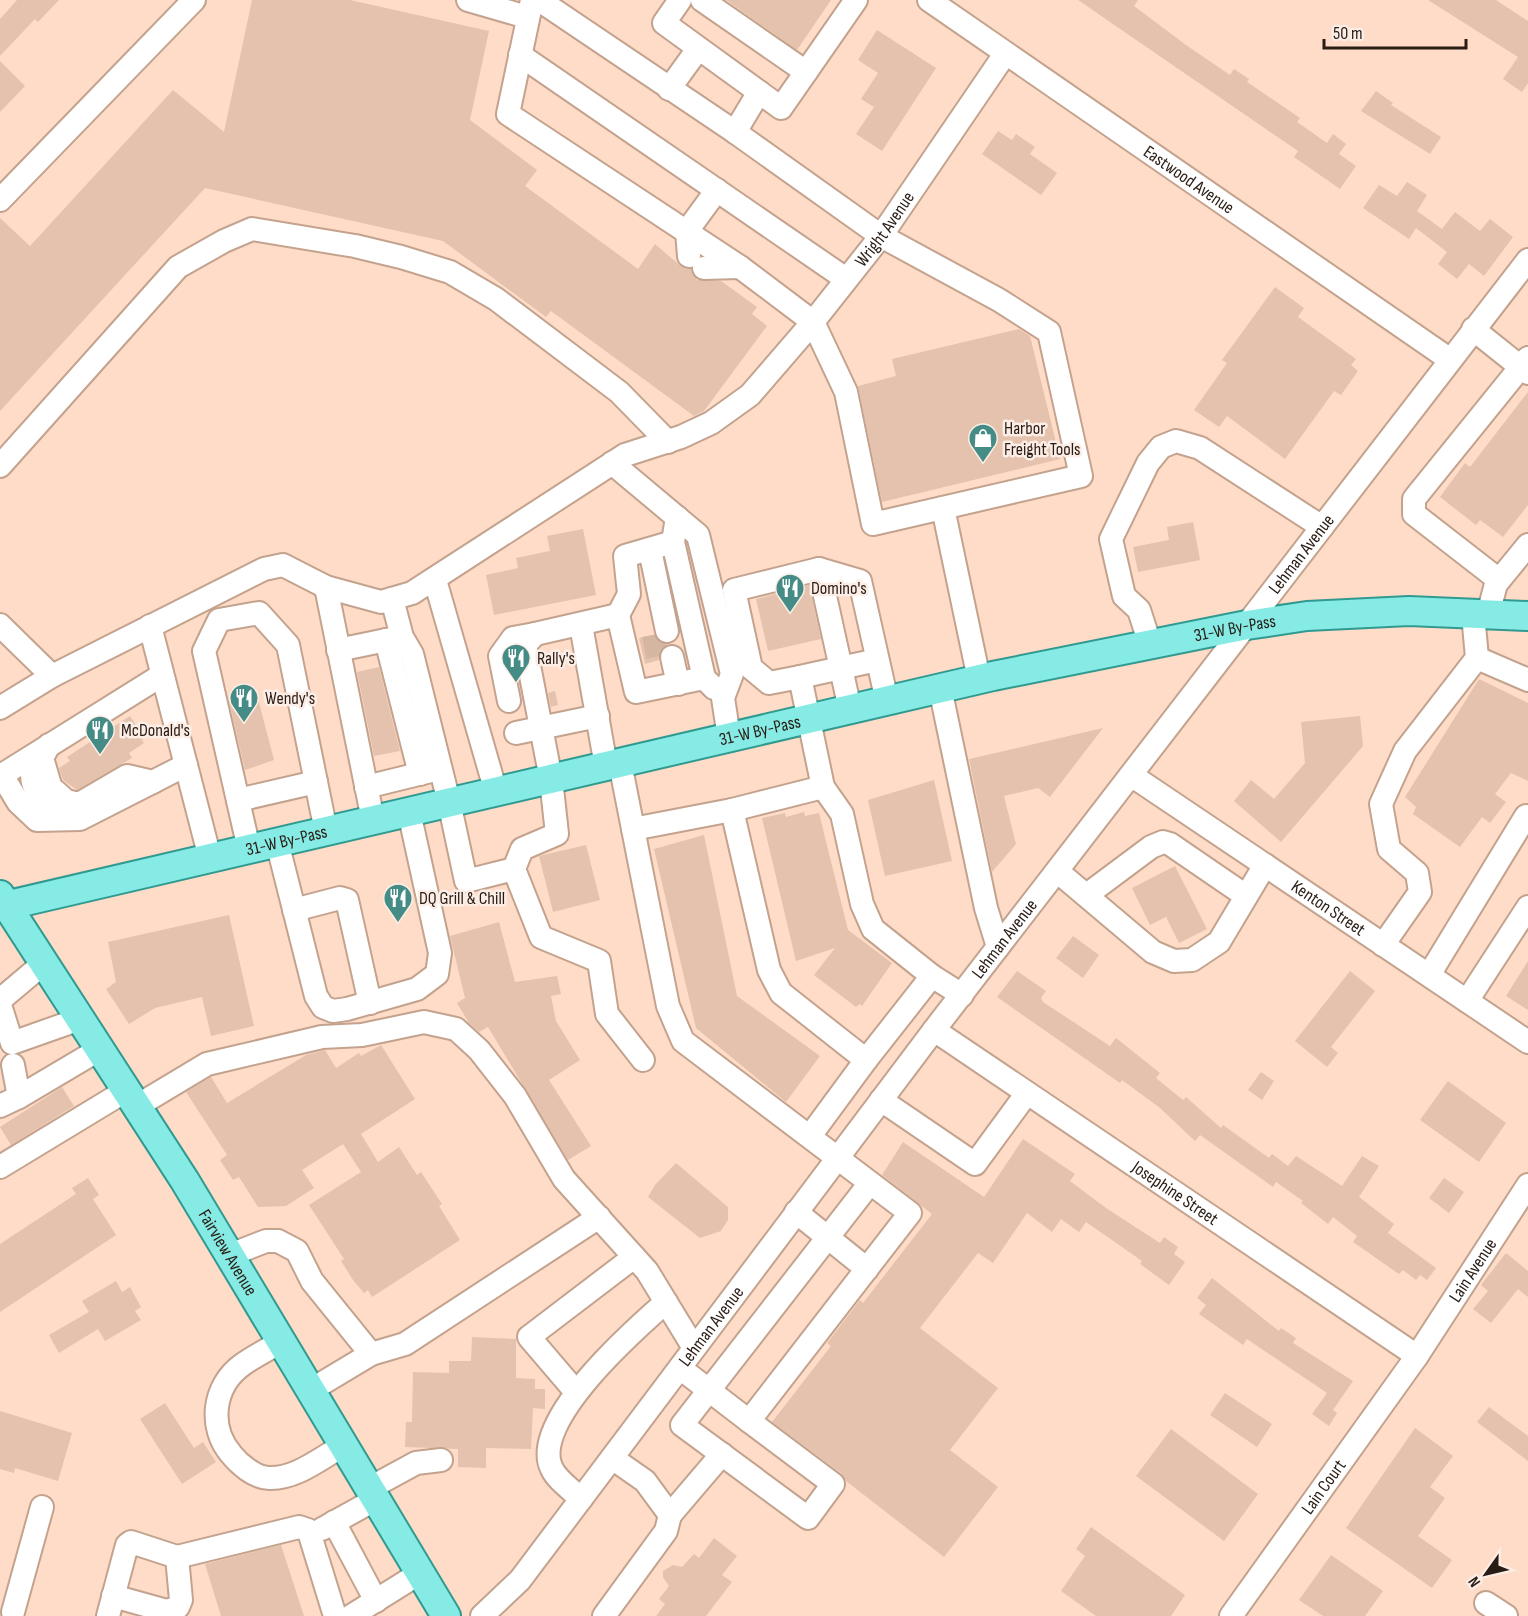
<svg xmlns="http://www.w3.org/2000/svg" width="1528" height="1616" font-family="'Sofia Sans Condensed',sans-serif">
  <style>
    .building { fill: #e4c2ad }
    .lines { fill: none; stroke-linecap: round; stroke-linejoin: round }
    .minor-tunnel { stroke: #d4b6a3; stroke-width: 22; stroke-dasharray: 22 11; stroke-linecap: butt }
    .minor-casing { stroke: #c3a28e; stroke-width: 26 }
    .major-casing { stroke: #319a90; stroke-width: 32 }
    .minor { stroke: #fff; stroke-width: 22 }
    .major { stroke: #86ebe4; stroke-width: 28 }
    .labels { text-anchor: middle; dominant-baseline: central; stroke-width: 5; stroke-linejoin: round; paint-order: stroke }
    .street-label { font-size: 18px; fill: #281c14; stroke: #fceee6 }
    .poi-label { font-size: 18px; fill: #281c14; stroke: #fceee6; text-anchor: start }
  </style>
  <rect width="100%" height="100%" fill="#ffdcc7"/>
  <path class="building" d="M17,0H59L38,22L35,19L0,56V19Z
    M252,0H350L489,31L470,120L537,170L525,186L638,269L655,244L683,268L691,269L697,280L721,281L757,307L752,314L767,326L704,411L694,416L551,311L546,317L443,241L205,188L0,411V218L30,246L173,90L224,132Z
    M726,0H831L797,50Z
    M1078,0H1138L1134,6L1186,45L1230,75L1234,69L1249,79L1247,82L1300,118L1297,122L1327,143L1333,134L1346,144L1339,154L1356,166L1340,189L1294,157L1298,151Z
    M1428,0H1496L1528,21V83L1522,92L1503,79L1518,57Z
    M877,30L936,68L882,151L856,134L874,107L861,99L878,73L858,60Z
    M0,61L25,86L0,112Z
    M1376,91L1393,103L1391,105L1441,137L1430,154L1361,111Z
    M998,131L1012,140L1016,134L1035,147L1030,154L1057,173L1041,195L982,154Z
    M1407,182L1427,195L1417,211L1442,229L1455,212L1480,231L1490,219L1513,237L1484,276L1469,264L1457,279L1438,264L1447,252L1416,228L1409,239L1363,208L1379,185L1397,196Z
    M1275,287L1304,308L1298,317L1356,359L1351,365L1358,371L1341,395L1334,391L1285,459L1227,416L1219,427L1194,410L1227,363L1222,360Z
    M1019,329L1030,336L1060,459L882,502L858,386L896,376L892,359Z
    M1528,392V505L1503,537L1480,520L1476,525L1440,497L1465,463L1470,467Z
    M1193,522L1200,560L1138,572L1133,547L1169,540L1167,527Z
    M583,529L596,595L494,615L486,575L518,568L516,558L550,551L547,536Z
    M809,585L821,639L768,651L756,599Z
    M653,635L662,644H668L659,652V660L645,664L639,638Z
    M379,667L400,751L374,756L357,672Z
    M1479,679L1528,703V781L1511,773L1495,794L1506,802L1490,823L1482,817L1460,847L1413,814L1416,807L1405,797Z
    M555,691L558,705L551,707L548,693Z
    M257,695L274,760L245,770L229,701Z
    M130,716L144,738L142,740L144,743L129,753L132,758L77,790L63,780L59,768L70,761L67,757Z
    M1360,716L1363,746L1281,842L1234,801L1251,780L1274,799L1305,763L1301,722Z
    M1103,728L1050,797L1038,788L1004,796L1016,844L992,872L969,759Z
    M934,780L952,861L885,876L868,800Z
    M804,812L805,816L819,813L848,930L892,963L862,1006L860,1004L856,1007L814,975L835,948L796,961L762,818L785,813L786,817Z
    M704,835L737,996L820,1056L786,1102L696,1028L654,849Z
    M586,845L600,900L553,912L539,856Z
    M1175,866L1207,929L1179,943L1166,917L1150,925L1132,888Z
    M229,915L254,1026L211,1036L202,997L155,1008L129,1024L106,989L116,982L108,942Z
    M499,922L515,982L557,976L561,994L551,996L556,1021L580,1060L549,1080L591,1146L568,1160L488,1027L479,1032L469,1023L457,1003L465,998L450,936Z
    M1073,936L1099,955L1083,978L1056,958Z
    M1528,961V1010L1506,996Z
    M1017,971L1046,991L1041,998L1043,1002L1110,1046L1116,1038L1160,1073L1156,1078L1183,1100L1186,1097L1221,1128L1223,1125L1269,1158L1272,1154L1288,1166L1296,1156L1342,1186L1362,1156L1379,1166L1359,1197L1394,1224L1388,1233L1436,1268L1427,1280L1420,1275L1416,1280L1403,1270L1399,1274L1353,1242L1357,1236L1333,1217L1328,1224L1301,1203L1303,1201L1276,1182L1273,1187L1200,1135L1195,1141L1160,1108L1122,1080L1120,1083L997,997Z
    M1350,971L1375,991L1331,1047L1338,1053L1327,1067L1295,1041Z
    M381,1045L415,1099L361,1134L378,1162L399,1147L417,1175L421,1172L442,1204L439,1206L460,1240L372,1297L368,1290L364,1293L353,1280L341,1261L344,1259L309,1205L361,1172L343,1144L302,1170L314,1188L286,1206L258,1207L239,1177L233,1180L220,1160L227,1155L186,1092L211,1077L227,1103L306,1055L325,1050L336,1068L359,1053L361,1056Z
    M1261,1072L1274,1081L1262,1100L1248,1090Z
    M1448,1081L1506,1123L1479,1162L1420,1120Z
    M62,1087L74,1106L11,1145L0,1127Z
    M1023,1139L1075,1174L1070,1181L1106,1208L1160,1243L1164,1237L1178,1247L1174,1254L1185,1262L1169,1285L1140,1264L1142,1261L1086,1222L1079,1232L1061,1219L1052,1232L1027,1213L993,1263L978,1253L920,1328L998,1388L950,1450L998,1487L944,1557L846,1481L841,1473L772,1422L831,1346L827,1343L860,1300L863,1303L932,1214L882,1175L903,1142L984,1197Z
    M676,1163L728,1207V1220L721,1231L700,1238L648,1197L655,1185Z
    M88,1178L99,1195L93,1199L116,1235L0,1312V1244L76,1194L72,1188Z
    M1444,1178L1464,1192L1449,1213L1429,1198Z
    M1506,1253L1528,1271V1297L1518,1289L1491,1323L1473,1309L1488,1291L1481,1285Z
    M1212,1278L1279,1331L1281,1328L1296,1338L1293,1343L1353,1381L1333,1410L1337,1413L1329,1426L1312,1414L1327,1393L1247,1339L1243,1345L1199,1314L1206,1305L1197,1298Z
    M116,1281L122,1292L130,1287L141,1307L135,1311L141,1320L105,1341L98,1329L59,1353L49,1335L89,1312L82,1301Z
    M472,1337L516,1339V1378L535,1379V1389H545V1409L533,1408L531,1449L486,1448V1468L458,1467V1449L405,1447L406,1422H412L413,1372L449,1373V1361H471Z
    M1225,1393L1272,1424L1257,1447L1210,1415Z
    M165,1403L194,1448L203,1442L216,1462L182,1484L140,1419Z
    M1489,1407L1528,1436V1461L1477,1422Z
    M0,1411L72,1433L58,1481L15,1468L14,1473L0,1469Z
    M1415,1428L1453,1456L1430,1487L1445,1498L1418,1536L1452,1560L1432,1588L1346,1528Z
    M1171,1429L1258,1494L1224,1541L1136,1476Z
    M1091,1527L1185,1595L1171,1616H1096L1061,1591L1085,1556L1076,1549Z
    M714,1538L737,1556L722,1575L732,1582L706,1616H656L665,1604L659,1599L669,1586L663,1577V1571L673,1565L682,1567L694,1554L699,1558Z
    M281,1545L304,1616H221L205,1564Z
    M1331,1555L1383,1591L1365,1616H1323L1299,1600Z"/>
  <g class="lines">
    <path class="minor-tunnel" d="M653,635L658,661"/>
    <g class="minor-casing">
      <g id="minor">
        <path d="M468,0L527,17"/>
        <path d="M532,0L508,114L740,267L813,322L846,392L873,524L1081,476L1049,332L999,300L881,236L735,132L539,0"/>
        <path d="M680,0L664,23L781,108L856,0"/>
        <path d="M702,0L806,72"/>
        <path id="s1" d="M929,0L1449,359"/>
        <path d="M520,55L846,279"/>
        <path d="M669,89L698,49"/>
        <path d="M735,132L759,92"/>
        <path d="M0,200L194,0"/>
        <path d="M689,256L687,231L717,190"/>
        <path d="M704,268L740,267"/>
        <path d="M1473,329L1528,373"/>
        <path d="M612,463L698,535L732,674L723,698L729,737"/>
        <path d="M0,466L178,267L224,241L252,229L355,246L401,257L450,272L496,299L619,392L668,442"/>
        <path d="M943,508L979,679"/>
        <path d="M677,517L673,542L704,678L714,688"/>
        <path d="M650,550L667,631"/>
        <path d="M819,569L850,709"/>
        <path d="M435,580L496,792"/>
        <path d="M1499,580L1414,514V499L1528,358"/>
        <path d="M326,587L373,820"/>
        <path d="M392,599L402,637L412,654L449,802L466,881L514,869L541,937L599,961L607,1014L643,1060"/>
        <path d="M1488,614L1496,584L1528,545"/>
        <path d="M618,615L629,594L625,556L673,542"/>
        <path d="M0,625L52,676L0,708"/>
        <path d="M581,625L606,766"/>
        <path d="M150,626L210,858"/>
        <path d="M386,640L420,774"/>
        <path d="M1150,644L1139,610L1124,596L1111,539L1148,463L1161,447L1176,441L1200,448L1322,527"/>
        <path d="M338,650L401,637"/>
        <path d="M672,657L678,684"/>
        <path d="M1477,658L1528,680"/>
        <path d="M162,675L2,775L18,802L37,820L80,819L186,765"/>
        <path id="s2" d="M52,676L264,569L283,565L326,587L381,602L412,593L625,455L681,437L711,423L750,395L813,322L881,236L1005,54"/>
        <path d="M800,677L877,660"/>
        <path d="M940,688L986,908L998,947"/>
        <path d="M509,701L500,656L513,638L535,634"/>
        <path d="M516,733L598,716"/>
        <path d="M49,745L42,758L50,785"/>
        <path d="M620,763L668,1006L683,1041L910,1213L749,1421L680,1368"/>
        <path id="s3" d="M1131,775L1528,1042"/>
        <path d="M366,787L435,770"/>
        <path d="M823,787L800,677L769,683L751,668L734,590L819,569L860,581L887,701"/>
        <path d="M55,791L66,801L79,804L127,776L153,782"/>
        <path d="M37,793C29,777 31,771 42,758"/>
        <path d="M41,800L50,809L74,805"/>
        <path d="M238,800L316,782"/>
        <path d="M732,810L823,787L842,814L862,904L873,929L932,976"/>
        <path d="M633,829L732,810L769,970L781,993L866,1060L810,1136"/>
        <path d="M277,842L316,996L323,1007L333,1011L347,1009L417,989L437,974L440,953L409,812"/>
        <path d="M249,849L204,651L219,620L259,613L288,645L326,831"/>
        <path d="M514,869L522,849L557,834L551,779L525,645L535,634L618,615L636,692L704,678"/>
        <path d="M1057,871L1153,952L1174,961L1192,960L1219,942L1265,865"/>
        <path d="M1088,894L1151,847L1163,842L1170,844L1246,896"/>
        <path d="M294,910L340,898L347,900L370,1003"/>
        <path d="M1383,945L1420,892L1417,873L1389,849L1381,804L1405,751L1477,658L1473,614"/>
        <path d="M1429,975L1526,816L1528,817"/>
        <path d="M0,1000L44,963"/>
        <path d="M1467,1001L1528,907"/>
        <path d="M0,1005L12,1043L80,1019"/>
        <path id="s4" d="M934,1030L1417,1356"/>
        <path d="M866,1060L932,976L962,995"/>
        <path d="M19,1097L100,1049"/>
        <path d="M881,1100L975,1164L1027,1093"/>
        <path d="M0,1106L19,1097L13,1065"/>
        <path d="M137,1106L207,1064L322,1037L362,1035L424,1022L456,1029L479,1050L515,1096L564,1179L647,1271L694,1348"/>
        <path d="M0,1167L127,1090"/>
        <path d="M796,1212L867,1269"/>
        <path d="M230,1255L266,1241H278L297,1251L312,1281L371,1354L311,1390"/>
        <path d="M282,1341C269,1349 254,1356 242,1365C213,1386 208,1427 231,1454C239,1464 255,1478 269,1478C296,1479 321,1458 344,1445"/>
        <path d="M371,1354L405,1344L599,1217"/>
        <path d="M576,1392L529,1337L634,1257"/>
        <path d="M749,1421L833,1484L808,1518L682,1425L870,1183"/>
        <path d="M370,1488L416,1463L441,1460"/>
        <path d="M581,1499C572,1490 557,1480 552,1469C528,1423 634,1330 666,1302"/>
        <path d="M670,1515L722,1454"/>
        <path d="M334,1522L376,1601"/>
        <path d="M322,1529L376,1499"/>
        <path d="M113,1596L167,1611L178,1607L181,1600L177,1557"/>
        <path d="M1486,1603L1506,1616"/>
        <path d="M13,1612L42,1507"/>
        <path d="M108,1616L127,1545L131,1542L177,1557L299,1527L308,1530L310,1535L335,1616"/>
        <path d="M351,1616L420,1573"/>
        <path id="s5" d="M482,1616L520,1580L934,1030L1528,260"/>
        <path d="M604,1616L666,1531L670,1515L645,1481L612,1458"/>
        <path id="s6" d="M1231,1616L1417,1356L1528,1185"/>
      </g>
    </g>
    <g class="major-casing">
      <g id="major">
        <path id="s7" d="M0,895L185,1181L446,1616"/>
        <path id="s8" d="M0,907L993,676L1247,625L1307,616L1409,611L1528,616"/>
      </g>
    </g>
    <use href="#minor" class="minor"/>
    <use href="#major" class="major"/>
  </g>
  <defs>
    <g id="shop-pin" transform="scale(1.5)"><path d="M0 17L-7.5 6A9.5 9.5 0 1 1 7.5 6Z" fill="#468c86" stroke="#fceee6"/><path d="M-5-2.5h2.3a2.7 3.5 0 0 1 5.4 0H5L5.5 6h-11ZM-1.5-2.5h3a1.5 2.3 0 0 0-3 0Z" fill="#fff"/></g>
    <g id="restaurant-pin" transform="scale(1.5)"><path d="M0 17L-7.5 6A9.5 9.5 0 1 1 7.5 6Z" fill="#468c86" stroke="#fceee6"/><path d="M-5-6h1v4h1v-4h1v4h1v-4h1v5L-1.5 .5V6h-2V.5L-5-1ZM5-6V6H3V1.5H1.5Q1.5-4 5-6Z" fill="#fff"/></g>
  </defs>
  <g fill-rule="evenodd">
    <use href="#shop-pin" x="983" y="438"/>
    <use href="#restaurant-pin" x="790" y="588"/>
    <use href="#restaurant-pin" x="516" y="658"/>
    <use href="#restaurant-pin" x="244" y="698"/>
    <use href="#restaurant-pin" x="100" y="730"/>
    <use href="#restaurant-pin" x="398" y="898"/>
  </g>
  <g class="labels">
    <g class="street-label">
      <text stroke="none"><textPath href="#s1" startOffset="316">Eastwood Avenue</textPath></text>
      <text stroke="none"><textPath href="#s2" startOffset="1002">Wright Avenue</textPath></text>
      <text stroke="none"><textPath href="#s5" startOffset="1342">Lehman Avenue</textPath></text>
      <text stroke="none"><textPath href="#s8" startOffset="1266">31-W By-Pass</textPath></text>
      <text stroke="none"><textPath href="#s8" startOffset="780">31-W By-Pass</textPath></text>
      <text stroke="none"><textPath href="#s8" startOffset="294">31-W By-Pass</textPath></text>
      <text stroke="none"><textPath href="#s3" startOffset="238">Kenton Street</textPath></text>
      <text stroke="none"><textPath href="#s5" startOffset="856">Lehman Avenue</textPath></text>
      <text stroke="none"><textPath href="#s4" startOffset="291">Josephine Street</textPath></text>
      <text stroke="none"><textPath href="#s7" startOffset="424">Fairview Avenue</textPath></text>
      <text stroke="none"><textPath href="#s6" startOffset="422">Lain Avenue</textPath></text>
      <text stroke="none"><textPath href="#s5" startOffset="370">Lehman Avenue</textPath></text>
      <text stroke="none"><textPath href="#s6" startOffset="159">Lain Court</textPath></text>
    </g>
    <g class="poi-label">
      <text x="1004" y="428">Harbor<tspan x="1004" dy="21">Freight Tools</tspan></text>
      <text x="811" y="588">Domino's</text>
      <text x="537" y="658">Rally's</text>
      <text x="265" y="698">Wendy's</text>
      <text x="121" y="730">McDonald's</text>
      <text x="419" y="898">DQ Grill &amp; Chill</text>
    </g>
  </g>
  <g transform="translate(1486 1574) rotate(236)" stroke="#fceee6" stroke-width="4.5" paint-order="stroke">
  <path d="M0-4.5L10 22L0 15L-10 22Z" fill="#281c14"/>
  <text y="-9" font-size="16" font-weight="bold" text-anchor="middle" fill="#281c14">N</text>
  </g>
  <path d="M1324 39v9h142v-9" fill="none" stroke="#281c14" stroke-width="3"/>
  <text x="1333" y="39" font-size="18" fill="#281c14" stroke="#fceee6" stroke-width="4.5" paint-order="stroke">50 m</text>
</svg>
